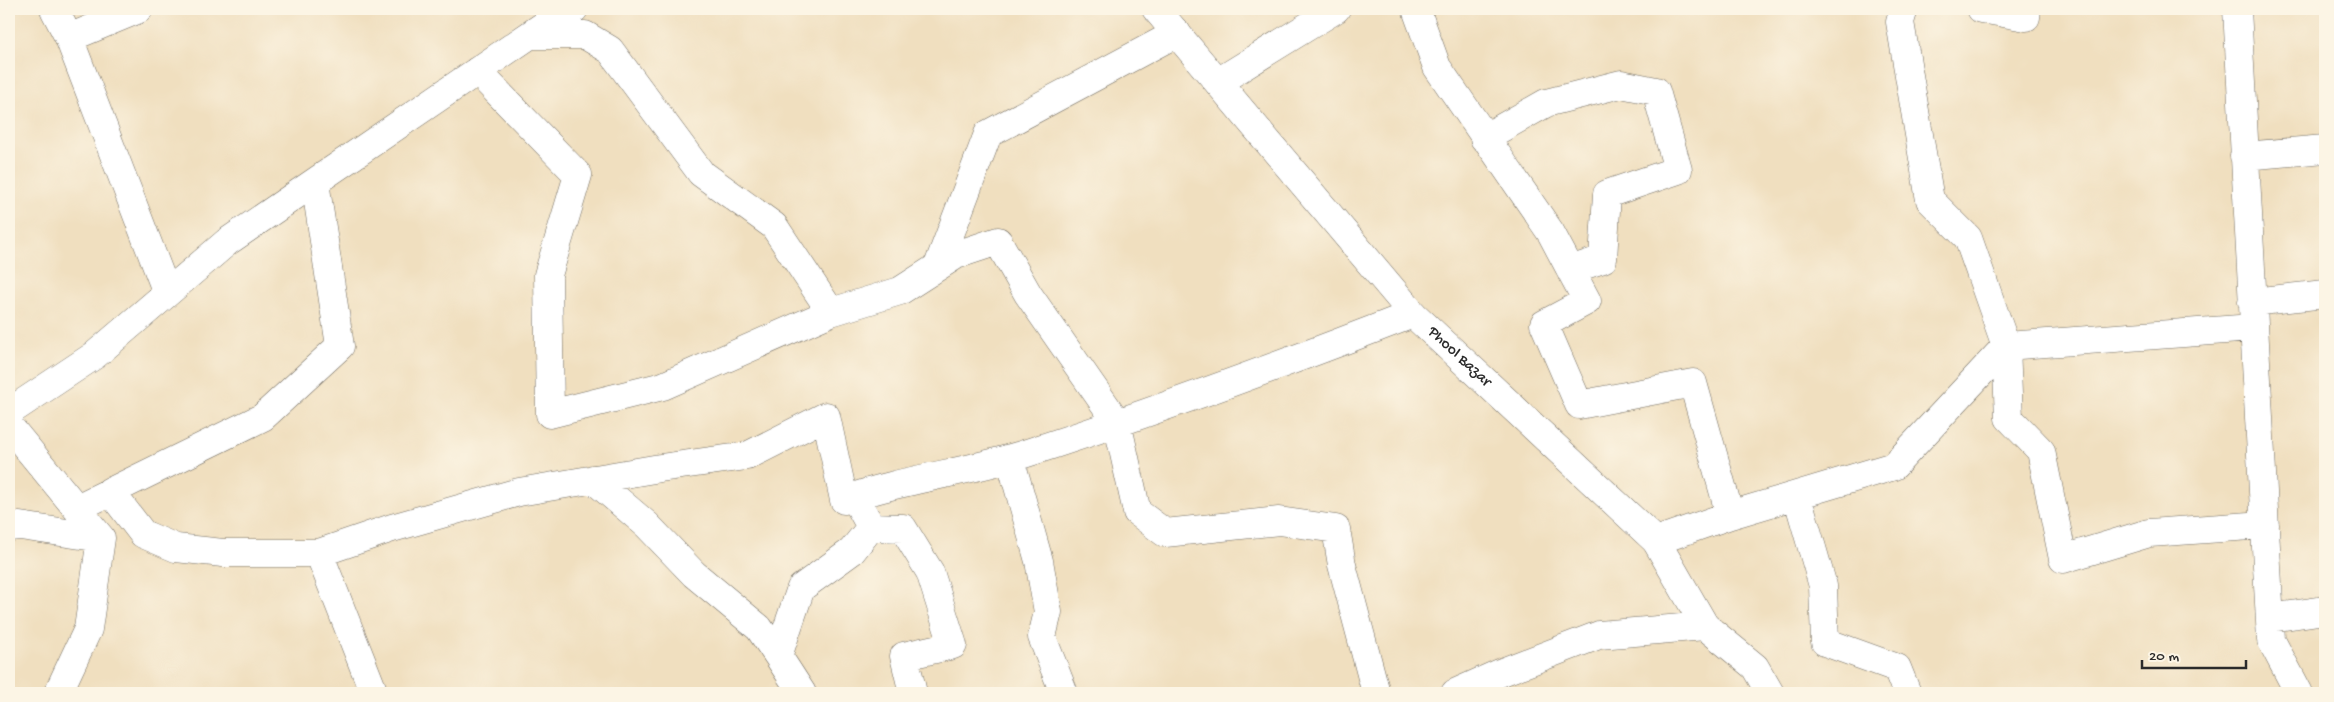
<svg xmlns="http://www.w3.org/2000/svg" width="2334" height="702" font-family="'Gochi Hand',sans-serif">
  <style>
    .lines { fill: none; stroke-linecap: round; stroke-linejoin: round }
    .minor-casing { stroke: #706a5f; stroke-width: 29 }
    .tertiary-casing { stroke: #706a5f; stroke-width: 29 }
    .minor { stroke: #fff; stroke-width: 28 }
    .tertiary { stroke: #fff; stroke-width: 28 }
    .labels { text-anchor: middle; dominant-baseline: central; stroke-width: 4.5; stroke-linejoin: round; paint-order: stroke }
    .street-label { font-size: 16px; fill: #2b2b2b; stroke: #fcf5e5 }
  </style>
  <rect width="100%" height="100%" fill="#fcf5e5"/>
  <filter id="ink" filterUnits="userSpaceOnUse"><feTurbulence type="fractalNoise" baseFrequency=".02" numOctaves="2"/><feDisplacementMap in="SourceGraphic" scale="10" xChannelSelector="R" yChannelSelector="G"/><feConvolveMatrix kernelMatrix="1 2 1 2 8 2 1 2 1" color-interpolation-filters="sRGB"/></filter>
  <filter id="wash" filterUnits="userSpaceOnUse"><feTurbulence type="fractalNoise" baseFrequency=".0096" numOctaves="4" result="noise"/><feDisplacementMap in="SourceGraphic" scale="20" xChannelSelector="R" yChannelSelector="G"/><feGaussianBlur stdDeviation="1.12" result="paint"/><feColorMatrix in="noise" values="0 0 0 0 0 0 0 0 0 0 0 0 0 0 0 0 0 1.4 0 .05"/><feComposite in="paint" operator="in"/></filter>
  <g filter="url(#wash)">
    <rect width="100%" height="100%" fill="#f0dfbf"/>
  </g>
  <g filter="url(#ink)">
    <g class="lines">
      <g class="minor-casing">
        <path id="minor" d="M54,9L69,38L167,293
          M1416,9L1437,67L1551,233L1587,301L1544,324L1579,405L1693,383L1730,515
          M1904,9L1900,22L1930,200L1968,238L2006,346L2009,418L2041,451L2063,559L2149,533L2265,525
          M1981,9L2026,17L2027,9
          M2237,9L2271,640L2299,693
          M530,35H585L610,50L701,173L774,226L831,312L900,291L956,255L998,241L1028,294L1117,422L1137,512L1165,533L1279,521L1336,529L1342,565L1376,693
          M69,38L139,9
          M477,71L578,175L548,275L550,414L663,386L831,312
          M1218,82L1336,9
          M1484,138L1546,103L1621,84L1656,91L1678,170L1607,194L1603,259L1570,270
          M2244,156L2325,149
          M938,266L988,134L1177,33
          M2252,302L2325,294
          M9,412L95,355L227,242L543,26L574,9
          M9,426L101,538L88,629L58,693
          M1010,458L1039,561L1048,612L1042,637L1064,693
          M593,479L647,525L694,574L759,628L778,656L801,588L852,551L871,527L854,496
          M110,491L143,534L176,548L223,553H319L392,528L519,492L660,468L747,456L826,416L844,500C902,479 965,473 1024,454C1155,412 1284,364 1413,314
          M1797,496L1823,586L1825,642L1897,668L1907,693
          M77,508L263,417L340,346L315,182
          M9,527L20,526L101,538
          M871,527L903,528L930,572L953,645L904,656L913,693
          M1656,541L1730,515L1894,466L2006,346L2253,328
          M319,553L374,693
          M2270,618L2325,610
          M778,656L802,693
          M1455,693L1502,672L1599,635L1705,626"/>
      </g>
      <g class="tertiary-casing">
        <g id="tertiary">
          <path id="s1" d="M1156,9L1413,314L1656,541L1705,626L1755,667L1770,693"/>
        </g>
      </g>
      <use href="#minor" class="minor"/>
      <use href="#tertiary" class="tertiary"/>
    </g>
  </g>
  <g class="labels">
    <g class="street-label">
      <text stroke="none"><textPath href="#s1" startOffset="462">Phool Bazar</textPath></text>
    </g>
  </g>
  <rect width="2334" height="702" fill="none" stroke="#fcf5e5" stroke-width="30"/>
  <path d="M2142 660v8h104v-8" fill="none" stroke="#2b2b2b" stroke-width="2.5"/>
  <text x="2149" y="660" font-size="15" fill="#2b2b2b" stroke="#fcf5e5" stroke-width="4" paint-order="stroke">20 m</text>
</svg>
